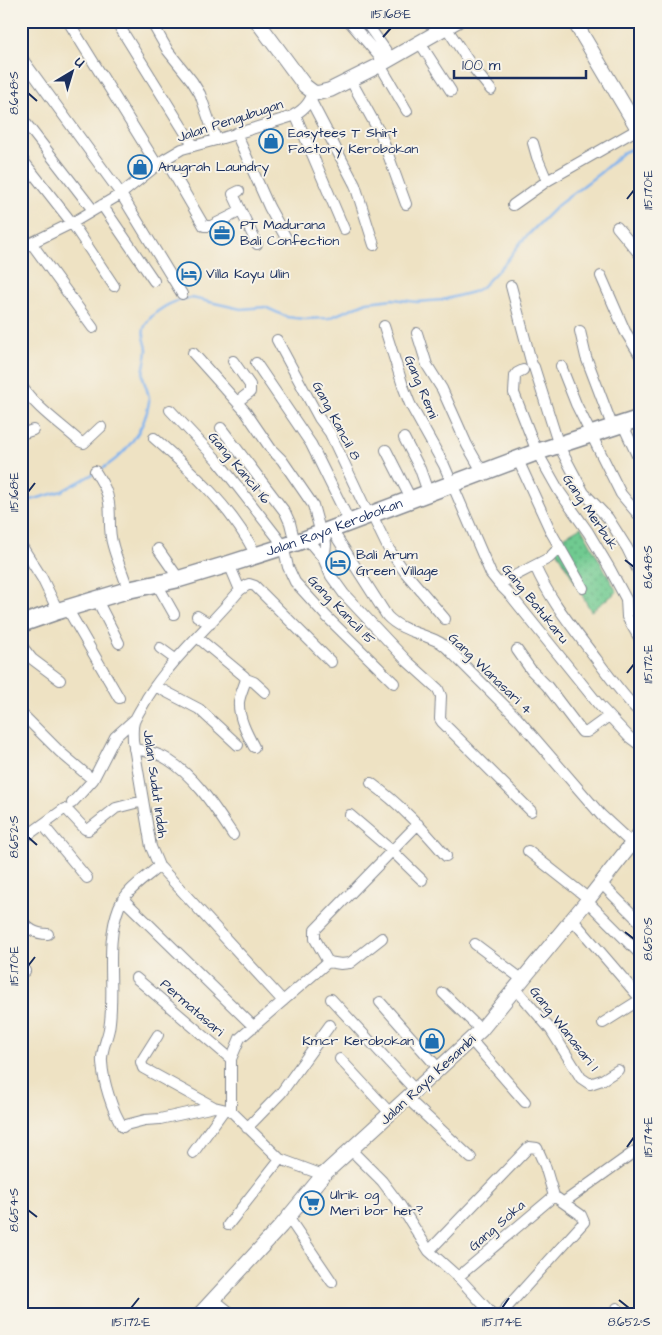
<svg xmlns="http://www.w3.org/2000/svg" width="662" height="1335" font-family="'Architects Daughter',sans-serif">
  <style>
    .green { fill: url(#green-dots); stroke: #467c77 }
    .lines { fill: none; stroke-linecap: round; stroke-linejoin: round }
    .stream { stroke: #81b4ee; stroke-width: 2.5 }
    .street-casing { stroke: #848890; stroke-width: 12 }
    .secondary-casing { stroke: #848890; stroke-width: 16 }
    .primary-casing { stroke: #848890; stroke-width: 19 }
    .street { stroke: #fff; stroke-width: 10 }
    .secondary { stroke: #fff; stroke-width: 14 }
    .primary { stroke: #fff; stroke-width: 16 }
    .ticks { fill: none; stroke: #1b2f5e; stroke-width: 2 }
    .labels { text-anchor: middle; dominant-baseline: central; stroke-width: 4; stroke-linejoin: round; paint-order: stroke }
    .street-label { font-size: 14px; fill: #1b2f5e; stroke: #f7f3e8 }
    .poi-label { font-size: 14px; fill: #1b2f5e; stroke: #f7f3e8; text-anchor: start }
    .neatline { fill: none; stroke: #1b2f5e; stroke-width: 2 }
    .ticks-label { font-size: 12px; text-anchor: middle; fill: #1b2f5e }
  </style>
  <defs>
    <pattern id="green-dots" width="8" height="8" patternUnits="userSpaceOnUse" patternTransform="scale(1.25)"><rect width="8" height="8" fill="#70ca90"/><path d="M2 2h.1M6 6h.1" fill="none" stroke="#5ba479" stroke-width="1.8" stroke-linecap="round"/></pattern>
  </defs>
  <rect width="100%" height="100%" fill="#f7f3e8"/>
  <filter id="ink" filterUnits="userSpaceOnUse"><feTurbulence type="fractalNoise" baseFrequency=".02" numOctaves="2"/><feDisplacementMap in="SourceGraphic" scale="10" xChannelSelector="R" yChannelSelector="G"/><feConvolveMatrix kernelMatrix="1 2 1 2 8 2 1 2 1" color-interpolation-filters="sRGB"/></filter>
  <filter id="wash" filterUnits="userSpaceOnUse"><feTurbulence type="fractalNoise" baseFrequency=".0096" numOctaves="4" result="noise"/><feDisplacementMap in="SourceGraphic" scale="20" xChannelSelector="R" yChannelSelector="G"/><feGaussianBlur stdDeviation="1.12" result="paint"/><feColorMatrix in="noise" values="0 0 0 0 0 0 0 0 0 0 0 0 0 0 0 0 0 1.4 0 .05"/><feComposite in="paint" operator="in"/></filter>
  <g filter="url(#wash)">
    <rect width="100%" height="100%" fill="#eee2c3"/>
    <path class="green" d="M581,527L617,592L591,611L553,543Z"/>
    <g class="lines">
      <path class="stream" d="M98,471C123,458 145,431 149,402C150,393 144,385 143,376C143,367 147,358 147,349C146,342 141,333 145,326C152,311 176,298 192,298L241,309L265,307L287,317L304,319L329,318L367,302L393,299L417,302L442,300L473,292L481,288L506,262L521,242L558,205L600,173L624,152L641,145
        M21,503L62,491L93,474"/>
    </g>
  </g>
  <g filter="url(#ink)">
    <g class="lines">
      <g class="street-casing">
        <path id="street" d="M68,21L157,165
          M116,21L193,145
          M151,21L168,51L192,81L200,94L216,140
          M349,21L384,62
          M365,21L391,58
          M446,27L471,65L491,90
          M420,43L451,91
          M21,57L121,194L182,294
          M380,65L407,111
          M350,79L381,135L406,204
          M311,101L355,185L374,245
          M295,114L344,229
          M21,117L93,210
          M236,133L269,207L286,238
          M533,143L537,157L547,181
          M21,158L72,223L114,286
          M165,159L204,226H211L241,211L233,194L239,191
          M102,205L154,281
          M513,205L547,181L638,129
          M241,211L257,244
          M617,227L641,256
          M32,244L93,328
          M21,248L72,223L121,194L165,159L182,149L216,140L290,117C301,112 310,104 313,92
          M601,276L625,331L641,357
          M511,286L532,365L534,367L559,446L577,480L584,493L608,518L627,548L641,577
          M384,326L403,386L410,404L444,465L491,574L499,584L512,597L599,705L629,737L641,746
          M580,331L586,357L613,428
          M417,333L427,365L442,389L467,445L483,473
          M277,340L319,418L330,433L369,516
          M193,353L245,411L271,449L282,460L313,505L321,534
          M233,361L250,385V392L237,402
          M256,363L311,444L350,523
          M561,366L576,404L621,494L641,518
          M523,370L517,373L515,376L514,393L537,452L559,491L588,532L610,569L626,599L627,617L641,641
          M21,385C36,408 59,423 79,441L84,443L101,427
          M170,410L217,460L277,537L283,546L288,567L295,582L327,617L394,683
          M623,425L641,464
          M221,428L285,512L290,523L295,543
          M21,434L33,430
          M154,438C194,473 232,508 256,555
          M404,438L420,469L428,492
          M386,450L411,499
          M518,460L551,532L583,588
          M95,471C101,481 108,491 109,503C111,517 108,531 113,546C117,561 124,575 128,590
          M372,515L388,548L405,572L445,619
          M332,530L387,616C400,630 420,633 437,641C444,644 448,649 453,654L518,719L601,815L641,852
          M310,538L312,545L323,558L331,576L344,594L407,661L438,689L441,696L440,719L442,722L531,811
          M21,545L42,578L58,611
          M158,549L179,579
          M323,558C327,549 327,542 324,533
          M229,564L240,590C209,627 173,657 147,698C143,706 137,714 134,722C132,728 133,735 133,741L151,847L159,866L283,1001
          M535,566C550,601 574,629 597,660C611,679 624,697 641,714
          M157,584L174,614
          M499,584L549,558L559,548
          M240,590L249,584L255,586L331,662
          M97,600L119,643
          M67,608L119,698
          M197,616L210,624
          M197,637L244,676L246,679C244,687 240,694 239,702C238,717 247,734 254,747
          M21,645L32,659L60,680
          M160,648L175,659
          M517,650L531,670L547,686L582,732H587L609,716
          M246,679L254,682L265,692
          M155,686L199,709L238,745
          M21,713L60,752L93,780
          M134,749C146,751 158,753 167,759C196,777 215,808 233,835
          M371,783C400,804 423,829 446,856
          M72,803L93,780L115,737L135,719
          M350,815L391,850L422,880
          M43,825L87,878
          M21,840L64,809L68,811L85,829L88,830L116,808L143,801
          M528,851L589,899
          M601,883L641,923
          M123,899L254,1027
          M587,901L641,955
          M21,919C28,929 35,934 48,934
          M572,919L639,997L638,1001L603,1023
          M475,944L523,980
          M328,962L315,939V930L418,824
          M328,962L341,964L350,963L382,938
          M21,965L25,971
          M136,978L231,1059
          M516,989L551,1030L581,1078L590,1084L602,1080L618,1070
          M443,993L481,1030
          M331,999L415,1090
          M380,1002L439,1069
          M158,1035L141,1062L143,1068L214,1107L231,1111
          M471,1040L525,1102
          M340,1059L391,1114
          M407,1098L471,1158
          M122,1126L145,1120L160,1119L214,1107
          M123,1127C112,1111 103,1081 102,1062C101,1050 107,1040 109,1029C116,989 104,945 119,907C126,890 146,878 159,866
          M247,1128L281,1093L330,1025
          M352,1151L382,1181L400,1205L429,1251L458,1277L492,1314
          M193,1153L224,1110
          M323,1175L280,1159L231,1111V1059L240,1038L328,962
          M564,1202L641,1147
          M288,1217L332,1282
          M228,1225L280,1159
          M429,1251L529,1147L537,1148L545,1166L554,1196L581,1215L584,1222L501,1314
          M458,1277L554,1196
          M213,1299L232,1314
          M617,1308L621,1314"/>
      </g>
      <g class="secondary-casing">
        <path id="secondary" d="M257,21L305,86L313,92L318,93L330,90L380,65L457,21
          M574,21L641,134
          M200,1314L281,1226L323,1175L481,1030L587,901L641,832"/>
      </g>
      <g class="primary-casing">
        <g id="primary">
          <path id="s1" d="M21,624L58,611L128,590L179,579L229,564L295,543L537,452L641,418"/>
        </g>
      </g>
      <use href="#street" class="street"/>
      <use href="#secondary" class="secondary"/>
      <use href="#primary" class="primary"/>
    </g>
  </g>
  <path class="ticks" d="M383,37L391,28M28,93L37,101M627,199L634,190M28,492L35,483M625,560L634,567M627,673L634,664M28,837L37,845M625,932L634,939M28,966L35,957M627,1147L634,1137M28,1210L37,1217M619,1300L629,1308M131,1308L139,1298M502,1308L509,1298"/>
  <defs>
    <g id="shop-ring" transform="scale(1.25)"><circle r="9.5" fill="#f7f3e8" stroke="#1f6fb2" stroke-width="1.5"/><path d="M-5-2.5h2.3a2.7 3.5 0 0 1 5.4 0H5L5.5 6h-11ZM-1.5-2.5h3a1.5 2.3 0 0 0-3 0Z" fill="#1f6fb2"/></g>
    <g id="office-ring" transform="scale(1.25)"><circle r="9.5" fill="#f7f3e8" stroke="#1f6fb2" stroke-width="1.5"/><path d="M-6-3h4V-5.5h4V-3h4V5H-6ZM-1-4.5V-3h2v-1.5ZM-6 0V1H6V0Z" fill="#1f6fb2"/></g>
    <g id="hotel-ring" transform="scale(1.25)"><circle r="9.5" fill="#f7f3e8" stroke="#1f6fb2" stroke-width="1.5"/><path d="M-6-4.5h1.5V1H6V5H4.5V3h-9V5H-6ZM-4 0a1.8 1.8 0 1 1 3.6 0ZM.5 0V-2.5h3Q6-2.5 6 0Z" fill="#1f6fb2"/></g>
    <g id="supermarket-ring" transform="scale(1.25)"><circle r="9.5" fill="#f7f3e8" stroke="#1f6fb2" stroke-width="1.5"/><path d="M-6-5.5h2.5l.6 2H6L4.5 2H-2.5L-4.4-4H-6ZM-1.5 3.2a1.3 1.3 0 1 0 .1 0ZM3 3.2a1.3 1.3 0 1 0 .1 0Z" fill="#1f6fb2"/></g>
  </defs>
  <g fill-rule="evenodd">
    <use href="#shop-ring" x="271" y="141"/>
    <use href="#shop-ring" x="140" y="167"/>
    <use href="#office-ring" x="222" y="233"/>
    <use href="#hotel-ring" x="189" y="274"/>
    <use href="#hotel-ring" x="338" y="563"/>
    <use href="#shop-ring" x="432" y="1041"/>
    <use href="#supermarket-ring" x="312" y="1203"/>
  </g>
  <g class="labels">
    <g class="street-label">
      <text transform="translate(230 121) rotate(-18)">Jalan Pengubugan</text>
      <text transform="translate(421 387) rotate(67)">Gang Remi</text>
      <text transform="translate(336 421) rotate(62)">Gang Kancil 8</text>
      <text transform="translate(239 468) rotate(50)">Gang Kancil 16</text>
      <text transform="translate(590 512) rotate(56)">Gang Merbuk</text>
      <text stroke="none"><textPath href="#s1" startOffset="328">Jalan Raya Kerobokan</textPath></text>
      <text transform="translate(535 604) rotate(51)">Gang Batukaru</text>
      <text transform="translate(341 610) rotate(46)">Gang Kancil 15</text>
      <text transform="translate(490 674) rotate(44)">Gang Wanasari 4</text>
      <text transform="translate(155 784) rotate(82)">Jalan Sudut Indah</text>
      <text transform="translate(192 1008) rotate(41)">Permatasari</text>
      <text transform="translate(564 1029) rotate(52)">Gang Wanasari 1</text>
      <text transform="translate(428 1080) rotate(-43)">Jalan Raya Kesambi</text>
      <text transform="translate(497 1226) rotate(-41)">Gang Soka</text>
    </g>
    <g class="poi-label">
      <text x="288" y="133">Easytees T Shirt<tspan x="288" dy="16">Factory Kerobokan</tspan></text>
      <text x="158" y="167">Anugrah Laundry</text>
      <text x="240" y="225">PT Madurana<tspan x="240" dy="16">Bali Confection</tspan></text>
      <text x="206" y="274">Villa Kayu Ulin</text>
      <text x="356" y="555">Bali Arum<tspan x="356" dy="16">Green Village</tspan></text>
      <text x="414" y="1041" text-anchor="end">Kmcr Kerobokan</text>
      <text x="330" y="1195">Ulrik og<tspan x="330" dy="16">Meri bor her?</tspan></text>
    </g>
  </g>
  <rect width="662" height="1335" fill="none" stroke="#f7f3e8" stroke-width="55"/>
  <g transform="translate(72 72) rotate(38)" stroke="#f7f3e8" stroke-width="4" paint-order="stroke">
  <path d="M0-4L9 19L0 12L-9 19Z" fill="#1b2f5e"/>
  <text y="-8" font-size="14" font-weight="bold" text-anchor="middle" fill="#1b2f5e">U</text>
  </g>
  <path d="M454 70v8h132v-8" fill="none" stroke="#1b2f5e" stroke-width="2.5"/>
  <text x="462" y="70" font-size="15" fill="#1b2f5e" stroke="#f7f3e8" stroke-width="4" paint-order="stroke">100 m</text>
  <rect x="28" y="28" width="606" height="1280" class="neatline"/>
  <g class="ticks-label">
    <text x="391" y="18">115.168°E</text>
    <text transform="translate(14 93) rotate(-90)" y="4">8.648°S</text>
    <text transform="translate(648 190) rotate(-90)" y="4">115.170°E</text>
    <text transform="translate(14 492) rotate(-90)" y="4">115.168°E</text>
    <text transform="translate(648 567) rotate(-90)" y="4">8.648°S</text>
    <text transform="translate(648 664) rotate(-90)" y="4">115.172°E</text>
    <text transform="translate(14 837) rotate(-90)" y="4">8.652°S</text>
    <text transform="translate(648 939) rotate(-90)" y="4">8.650°S</text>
    <text transform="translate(14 966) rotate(-90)" y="4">115.170°E</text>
    <text transform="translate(648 1137) rotate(-90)" y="4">115.174°E</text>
    <text transform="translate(14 1210) rotate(-90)" y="4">8.654°S</text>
    <text x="131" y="1326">115.172°E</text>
    <text x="502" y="1326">115.174°E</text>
    <text x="629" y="1326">8.652°S</text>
  </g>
</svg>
